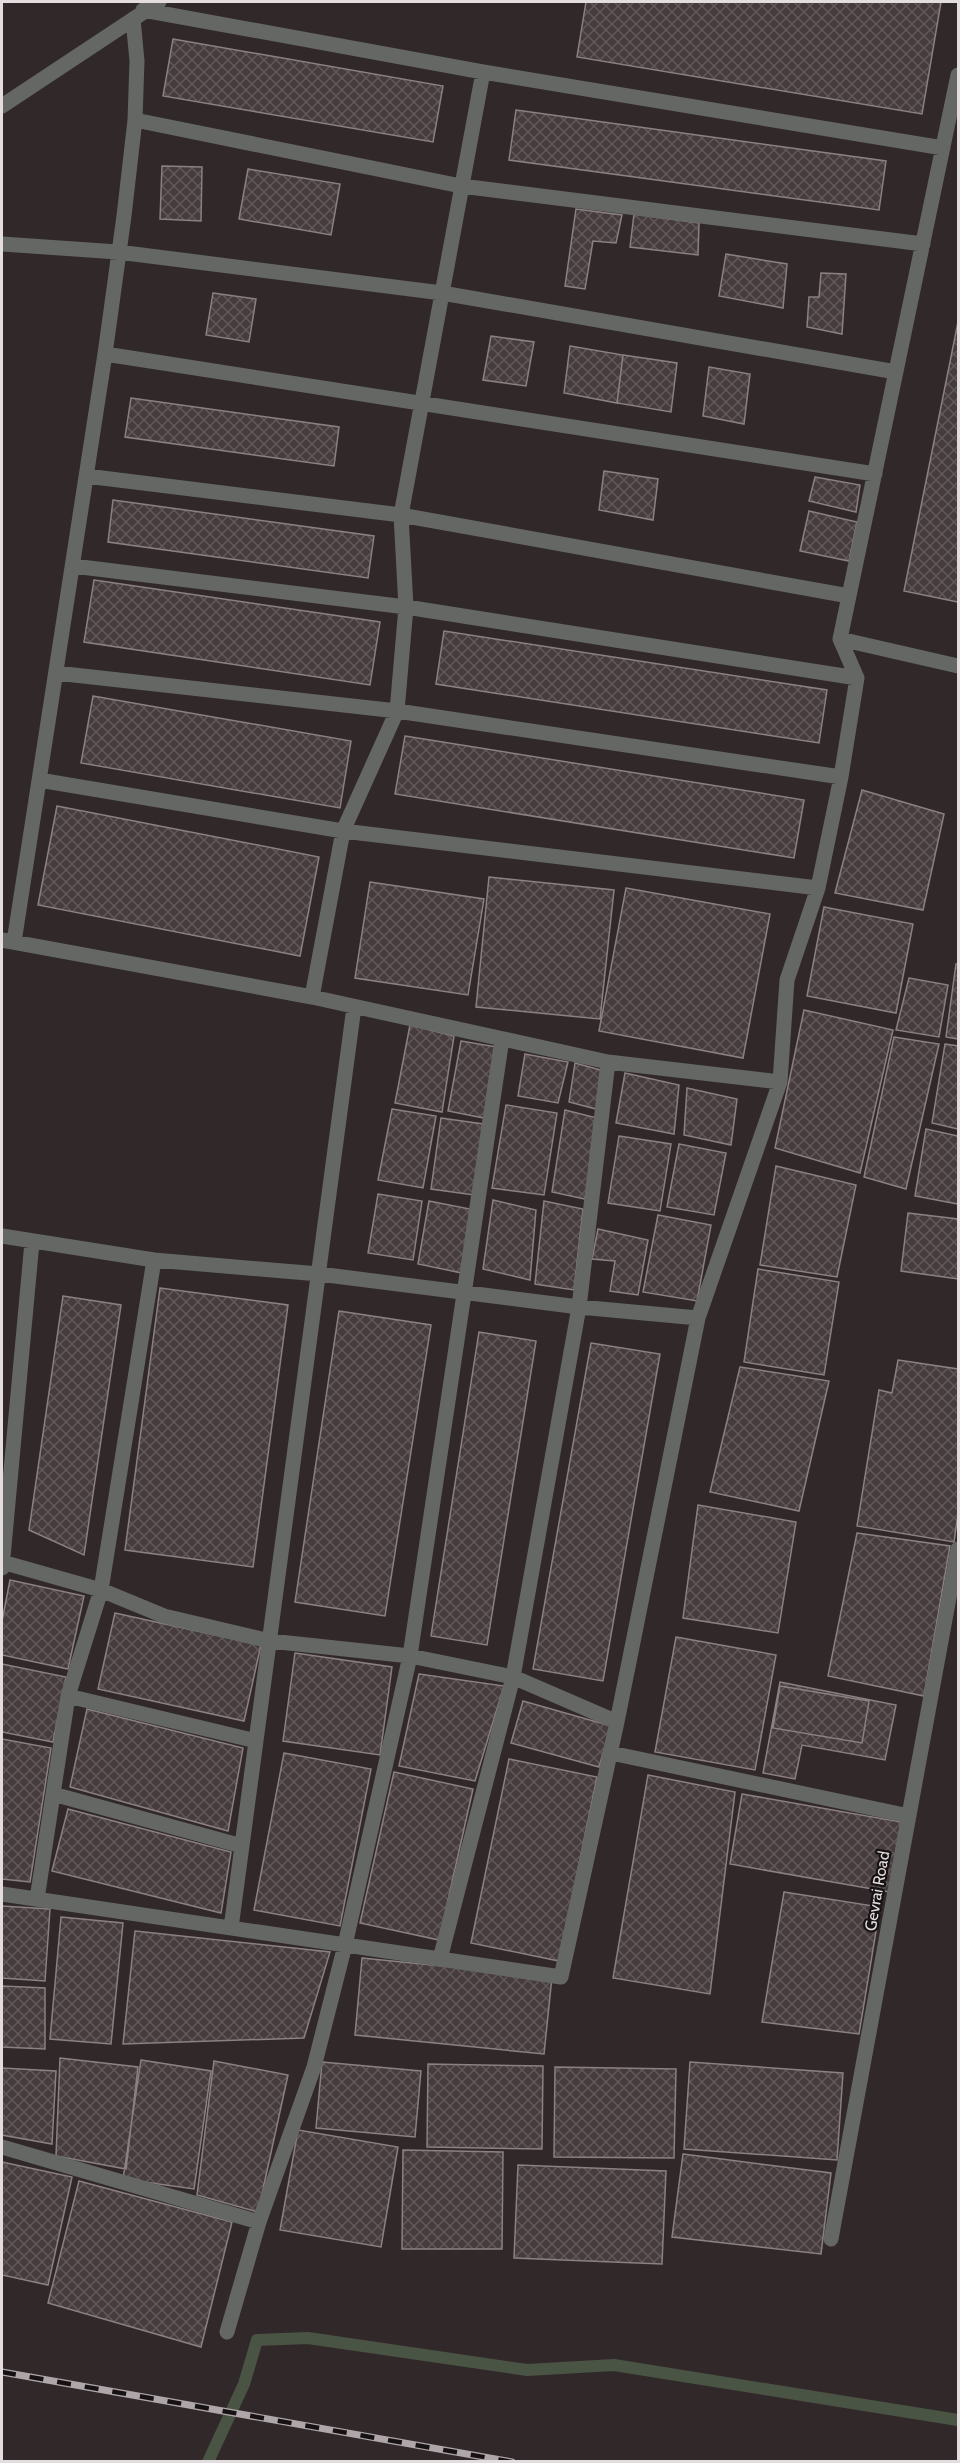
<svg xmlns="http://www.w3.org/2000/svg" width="960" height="2463" font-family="Cabin,sans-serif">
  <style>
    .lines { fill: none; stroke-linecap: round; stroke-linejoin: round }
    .stream { stroke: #4a5444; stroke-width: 12 }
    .building { fill: url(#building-cross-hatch); stroke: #8b8082; stroke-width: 1.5 }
    .street { stroke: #646763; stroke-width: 15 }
    .rail-casing { stroke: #aea6a8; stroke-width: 7 }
    .rail { stroke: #161213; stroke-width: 4.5; stroke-dasharray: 14; stroke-linecap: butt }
    .labels { text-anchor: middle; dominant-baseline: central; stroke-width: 4.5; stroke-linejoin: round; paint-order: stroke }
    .street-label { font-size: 16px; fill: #e4dddf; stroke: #161213 }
  </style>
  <defs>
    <pattern id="building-cross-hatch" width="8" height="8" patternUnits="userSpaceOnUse" patternTransform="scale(1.5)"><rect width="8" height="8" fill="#463c3e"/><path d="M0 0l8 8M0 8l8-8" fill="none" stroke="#615859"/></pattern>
  </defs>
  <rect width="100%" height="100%" fill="#31282a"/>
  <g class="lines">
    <path class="stream" d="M208,2462L244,2384L257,2340L308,2338L527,2370L614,2365L958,2420"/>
  </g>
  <path class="building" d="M586,2H941L922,114L577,57Z
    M173,39L443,86L433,142L163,96Z
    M516,110L886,161L879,210L509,160Z
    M162,166L202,167L201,221L160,219Z
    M248,169L340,184L331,235L239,219Z
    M576,209L622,215L616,243L593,241L585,289L565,286Z
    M634,214L699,223L698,255L630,247Z
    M726,254L787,264L783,308L719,296Z
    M821,273L846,274L842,334L807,327L809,297H819Z
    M213,293L256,299L249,342L206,335Z
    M958,322V602L904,591Z
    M491,336L534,342L526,386L483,380Z
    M570,346L623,355L617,403L564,393Z
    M623,355L677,363L671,412L617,403Z
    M709,367L750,374L744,424L703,416Z
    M131,398L339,427L334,466L125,437Z
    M604,471L658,479L653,520L599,510Z
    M815,477L860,485L856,512L809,501Z
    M113,500L374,536L368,578L108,542Z
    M809,511L857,522L849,561L800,551Z
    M94,580L380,622L370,685L84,642Z
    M444,631L827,690L819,743L436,684Z
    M93,696L351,741L340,808L81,763Z
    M405,736L804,800L794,858L395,794Z
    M862,790L944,814L923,910L835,893Z
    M57,806L319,857L300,956L38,905Z
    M489,877L614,890L600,1019L476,1007Z
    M370,882L484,899L468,995L355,978Z
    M626,888L770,914L743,1058L599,1031Z
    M824,907L913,924L896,1013L807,996Z
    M956,964H958V1039L946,1037Z
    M909,978L948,985L939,1037L896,1030Z
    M804,1010L893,1030L860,1173L775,1148Z
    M410,1025L454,1036L442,1112L395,1103Z
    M894,1037L939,1044L906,1189L864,1177Z
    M461,1041L497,1047L484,1118L448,1111Z
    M945,1044L958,1046V1129L932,1123Z
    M525,1054L568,1062L558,1103L518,1096Z
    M575,1063L604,1071L596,1109L569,1102Z
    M625,1073L679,1085L674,1134L616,1123Z
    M687,1088L737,1099L731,1145L684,1135Z
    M506,1105L557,1113L544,1195L492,1188Z
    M392,1109L436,1116L423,1188L378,1180Z
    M565,1110L597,1118L585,1199L552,1192Z
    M441,1118L483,1124L474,1195L431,1189Z
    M926,1129L958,1136V1204L915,1196Z
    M619,1136L671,1144L660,1211L608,1203Z
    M679,1144L726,1153L714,1215L667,1207Z
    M776,1166L856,1185L837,1277L760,1265Z
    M378,1194L422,1201L413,1260L368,1253Z
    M493,1200L536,1210L530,1280L483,1269Z
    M429,1201L470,1209L462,1273L418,1264Z
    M544,1201L583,1209L574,1290L535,1284Z
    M908,1213L958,1219V1279L901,1271Z
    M658,1215L711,1225L697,1301L643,1292Z
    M598,1229L648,1240L638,1295L610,1291L615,1261L592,1259Z
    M758,1269L839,1282L824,1375L744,1362Z
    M160,1288L288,1305L253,1567L125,1550Z
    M63,1296L121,1305L84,1555L29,1530Z
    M339,1311L431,1325L385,1616L295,1602Z
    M479,1332L536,1341L487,1645L431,1636Z
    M591,1343L660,1354L603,1681L533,1669Z
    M898,1360L958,1369V1514L954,1542L857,1526L879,1390L892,1393Z
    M740,1367L829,1381L799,1511L710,1492Z
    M698,1505L796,1522L778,1633L683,1618Z
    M857,1533L950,1546L924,1696L828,1676Z
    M10,1580L84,1596L68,1669L2,1655V1621Z
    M115,1613L261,1645L244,1721L98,1689Z
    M676,1637L776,1655L755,1770L655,1752Z
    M295,1653L392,1667L380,1755L283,1741Z
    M2,1664L66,1677L53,1742L2,1732Z
    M419,1674L504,1686L475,1781L399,1766Z
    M780,1682L896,1705L885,1760L802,1745L795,1779L763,1773Z
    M780,1686L869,1701L862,1743L773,1728Z
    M523,1701L611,1726L599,1767L511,1743Z
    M87,1709L243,1748L228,1831L70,1787Z
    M2,1739L51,1748L30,1882L2,1879Z
    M284,1753L371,1769L340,1926L254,1910Z
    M509,1759L597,1777L559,1961L471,1943Z
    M394,1772L473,1789L439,1940L360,1923Z
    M648,1775L735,1792L710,1994L613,1978Z
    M742,1794L901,1822L889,1892L730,1864Z
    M68,1809L231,1852L221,1913L52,1871Z
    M784,1892L880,1907L859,2034L762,2022Z
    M2,1906L50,1909L45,1981L2,1978Z
    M61,1917L123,1923L111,2044L50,2039Z
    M135,1931L330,1952L304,2038L123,2044Z
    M362,1958L552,1977L544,2054L355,2035Z
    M2,1986L45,1988V2049L2,2047Z
    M60,2058L138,2067L126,2169L56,2156Z
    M141,2060L211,2071L194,2189L123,2179Z
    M214,2061L288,2075L258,2212L197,2195Z
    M322,2062L421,2071L415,2137L316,2128Z
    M690,2062L843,2073L837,2160L684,2149Z
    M428,2064L543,2066L542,2149L427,2147Z
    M555,2067L676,2069L674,2158L554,2157Z
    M2,2068L56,2071L52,2144L2,2135Z
    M298,2130L398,2147L381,2247L280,2230Z
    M403,2150L503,2152L502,2249H402Z
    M683,2154L831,2173L821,2254L672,2237Z
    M2,2162L72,2177L48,2285L2,2275Z
    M518,2165L666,2171L662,2264L514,2258Z
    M79,2181L232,2222L201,2347L48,2303Z"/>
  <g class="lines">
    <path class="street" d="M143,10L483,72L943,148
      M2,106L159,2
      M135,120L461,186L923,244
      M2,244L118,252L442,293L896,372
      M105,354L875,474
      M86,476L401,515L849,596
      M73,566L406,607L857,678
      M840,639L958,666
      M56,673L397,711L841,777
      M39,780L343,831L818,888
      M2,940L312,997L608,1062L780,1082
      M14,942L105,354L124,216L135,120L137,61L133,19
      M312,997L343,831L397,711L406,607L401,515L483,72
      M2,1236L154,1260L319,1274L579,1307L698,1318
      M2,1562L101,1590L164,1616L270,1641L410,1656L513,1677L617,1722
      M2,1568L32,1242
      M68,1696L256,1741
      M611,1753L909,1816
      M53,1794L242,1846
      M2,1894L561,1977L617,1722L698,1318L780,1082L787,980L818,888L841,777L857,678L840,639L958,75
      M37,1899L68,1696L101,1590L154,1260
      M231,1928L354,1007
      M440,1959L513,1677L579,1307L608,1062
      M2,2147L259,2222L314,2067L345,1945L410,1656L502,1039
      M831,2239L958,1549
      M227,2332L259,2222"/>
    <g class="rail-casing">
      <path id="rail" d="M2,2372L512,2462"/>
    </g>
    <use href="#rail" class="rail"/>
  </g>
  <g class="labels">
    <g class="street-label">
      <text transform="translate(877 1891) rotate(-80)">Gevrai Road</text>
    </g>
  </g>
  <rect width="960" height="2463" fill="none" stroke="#e4dddf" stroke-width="6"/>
</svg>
